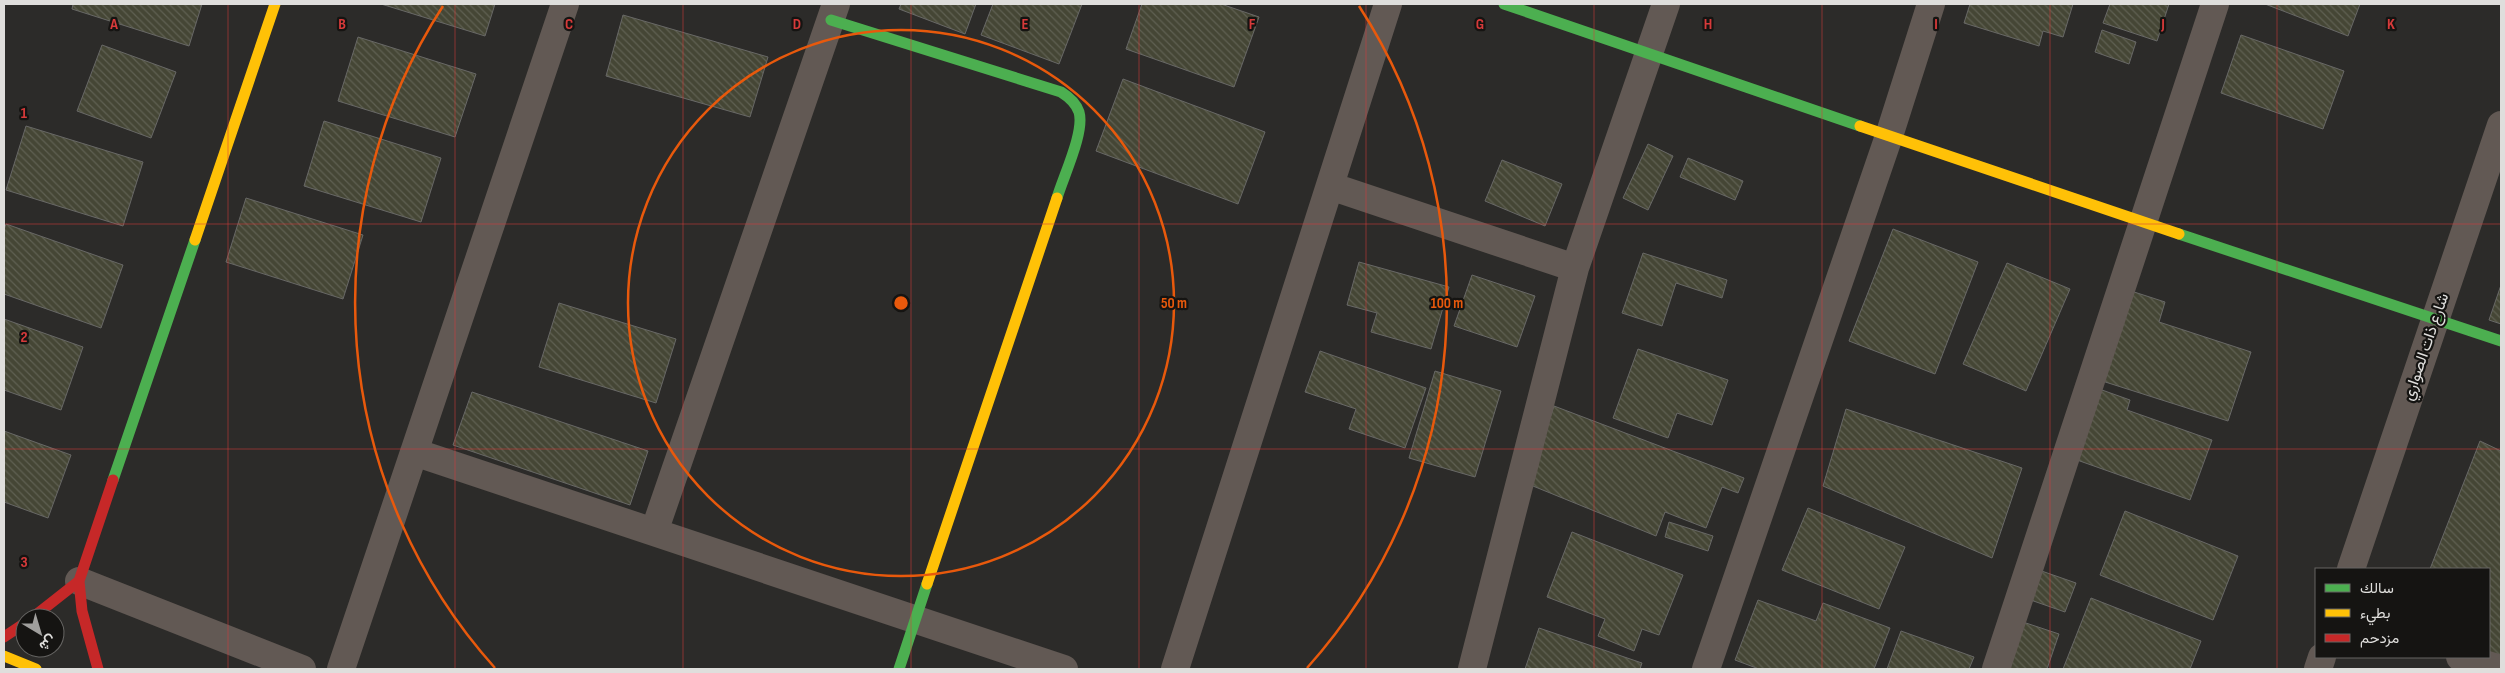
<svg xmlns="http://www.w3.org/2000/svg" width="2505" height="673" font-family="'Sofia Sans Condensed',Vazirmatn,sans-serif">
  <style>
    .building { fill: url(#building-back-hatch); stroke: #686866 }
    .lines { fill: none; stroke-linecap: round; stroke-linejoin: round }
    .street { stroke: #625954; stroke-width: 28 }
    .fast { stroke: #4caf50; stroke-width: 11 }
    .slow { stroke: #ffc107; stroke-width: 11 }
    .jam { stroke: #c62828; stroke-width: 11 }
    .grid { fill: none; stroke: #d73a3a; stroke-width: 1; stroke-opacity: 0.55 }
    .ring { fill: none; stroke: #e8590c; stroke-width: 2.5 }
    .labels { text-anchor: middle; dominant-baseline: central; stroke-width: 4.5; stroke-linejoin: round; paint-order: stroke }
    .street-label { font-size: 16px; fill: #dfdedc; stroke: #151412 }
    .grid-label { font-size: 16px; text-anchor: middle; font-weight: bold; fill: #d73a3a; stroke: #151412; stroke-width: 4.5; stroke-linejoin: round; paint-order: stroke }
    .centre { fill: #e8590c; stroke: #151412; stroke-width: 2.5 }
    .ring-label { font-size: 15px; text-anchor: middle; font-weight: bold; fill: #e8590c; stroke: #151412; stroke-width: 4.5; stroke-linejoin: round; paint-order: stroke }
  </style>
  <defs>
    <pattern id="building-back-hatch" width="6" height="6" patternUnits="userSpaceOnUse" patternTransform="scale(1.25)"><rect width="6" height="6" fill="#454635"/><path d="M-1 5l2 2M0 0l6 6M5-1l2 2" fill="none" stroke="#5f6052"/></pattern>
  </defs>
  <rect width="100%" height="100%" fill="#2c2b29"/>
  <path class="building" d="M73,4H202L189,46L72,9Z
    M381,4H495L485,36Z
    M901,4H976L965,34L899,9Z
    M993,4H1082L1059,64L981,35Z
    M1142,4H1221L1259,17L1234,87L1126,49Z
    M1970,4H2073L2063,37L2043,31L2039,46L1964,23Z
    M2110,4H2169L2157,41L2103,23Z
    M2265,4H2360L2348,36Z
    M623,15L768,57L750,117L606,76Z
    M2102,30L2136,42L2129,64L2095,52Z
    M2241,35L2344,71L2323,129L2221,93Z
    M358,37L476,74L455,137L338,101Z
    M102,45L176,72L151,138L77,111Z
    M1123,79L1265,132L1238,204L1096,151Z
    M324,121L441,158L421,222L304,186Z
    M26,126L143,162L123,226L6,190Z
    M1648,144L1673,156L1648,210L1623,198Z
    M1688,158L1743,181L1735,200L1680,177Z
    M1502,160L1562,184L1545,226L1485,201Z
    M246,198L363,235L343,299L226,262Z
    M6,224L123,265L101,328L4,294V230Z
    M1893,229L1978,262L1935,374L1849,341Z
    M1643,253L1727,280L1722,298L1676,283L1662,326L1622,313Z
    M1359,262L1449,287L1431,349L1371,332L1377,313L1347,305Z
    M2007,263L2070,289L2026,391L1963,364Z
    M1472,275L1535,296L1517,347L1454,326Z
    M2501,285V324L2489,320Z
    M2128,290L2165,302L2159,322L2251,352L2228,421L2099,380Z
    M559,303L676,339L656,403L539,367Z
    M4,319L83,347L61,410L4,390Z
    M1638,349L1728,380L1712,425L1677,413L1668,438L1613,418Z
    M1320,351L1426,388L1405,448L1349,429L1356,409L1305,392Z
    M1435,371L1501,391L1475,477L1409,458Z
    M2102,390L2130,400L2127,410L2212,440L2190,500L2077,460Z
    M472,392L648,451L630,505L453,445Z
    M1554,406L1744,478L1738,493L1722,487L1706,528L1665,512L1656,536L1528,484Z
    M1846,409L2022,468L1992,558L1823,486Z
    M4,431L71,455L48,518L4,502Z
    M2480,441L2501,451V656L2489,652V569H2430Z
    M1808,508L1905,547L1879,609L1782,570Z
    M2125,511L2238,556L2213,620L2100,575Z
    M1669,522L1713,536L1708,551L1665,537Z
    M1572,532L1683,575L1659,635L1642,629L1634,651L1598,636L1605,619L1547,597Z
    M2033,568L2076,583L2065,612L2022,597Z
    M2091,598L2201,641L2190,669H2063Z
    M1758,600L1816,621L1823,603L1890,628L1874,669H1759L1735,660Z
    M2017,620L2059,634L2047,669H2000Z
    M1539,628L1642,663L1640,669H1525Z
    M1901,631L1974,657L1969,669H1887Z"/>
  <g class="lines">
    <path class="street" d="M1330,186L1575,268
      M414,452L1064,669
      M654,532L836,4
      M2351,569L2501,125
      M79,581L302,669
      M2460,657L2501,669
      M341,669L565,4
      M1175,669L1388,4
      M1472,669L1575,268L1666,4
      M1706,669L1889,136L1931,4
      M1996,669L2215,4
      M2318,669L2322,657"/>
    <path class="fast" d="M1504,4L1860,126
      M831,20L1061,92C1069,97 1076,103 1079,112C1085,132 1063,177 1057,198
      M2179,234L2501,341
      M113,480L195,240
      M899,669L927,584"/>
    <path class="slow" d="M1860,126L2179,234
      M195,240L275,4
      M927,584L1057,198
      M4,656L36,669"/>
    <path class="jam" d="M32,618L79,581
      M4,637L25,623
      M98,669L82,611L79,581L113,480"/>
  </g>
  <path class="grid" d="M228,4V669M455,4V669M683,4V669M911,4V669M1139,4V669M1366,4V669M1594,4V669M1822,4V669M2050,4V669M2277,4V669M4,224H2501M4,449H2501"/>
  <g class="ring">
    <circle cx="901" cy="303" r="273"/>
    <path d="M495 668A546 546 0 0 1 443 6M1359 6A546 546 0 0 1 1307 668"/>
  </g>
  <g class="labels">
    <g class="street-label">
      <text transform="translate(2426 347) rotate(-71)">شارع ذات الصواري</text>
    </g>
  </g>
  <g class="grid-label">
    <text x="114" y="29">A</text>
    <text x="342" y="29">B</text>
    <text x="569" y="29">C</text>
    <text x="797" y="29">D</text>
    <text x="1025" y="29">E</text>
    <text x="1252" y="29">F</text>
    <text x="1480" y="29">G</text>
    <text x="1708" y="29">H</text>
    <text x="1936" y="29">I</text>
    <text x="2163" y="29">J</text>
    <text x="2391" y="29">K</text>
    <text x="24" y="118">1</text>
    <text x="24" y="342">2</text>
    <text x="24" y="567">3</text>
  </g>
  <circle cx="901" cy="303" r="8" class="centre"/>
  <g class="ring-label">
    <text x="1174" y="308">50 m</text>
    <text x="1447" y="308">100 m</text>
  </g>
  <rect width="2505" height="673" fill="none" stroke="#dfdedc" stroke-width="10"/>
  <rect x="2315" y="568" width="175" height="90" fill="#151412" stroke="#666563"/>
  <rect x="2325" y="584" width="25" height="8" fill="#4caf50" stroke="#666563"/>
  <text x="2360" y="593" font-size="15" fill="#dfdedc">سالك</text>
  <rect x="2325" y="609" width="25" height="8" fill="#ffc107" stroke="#666563"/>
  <text x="2360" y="618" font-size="15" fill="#dfdedc">بطيء</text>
  <rect x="2325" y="634" width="25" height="8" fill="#c62828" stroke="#666563"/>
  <text x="2360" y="643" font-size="15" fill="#dfdedc">مزدحم</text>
  <g transform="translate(40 633) rotate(142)"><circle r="24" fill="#151412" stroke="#666563"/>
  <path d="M0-4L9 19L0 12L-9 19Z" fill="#a09f9d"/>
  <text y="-8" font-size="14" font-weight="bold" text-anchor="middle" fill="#dfdedc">ش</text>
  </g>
</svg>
